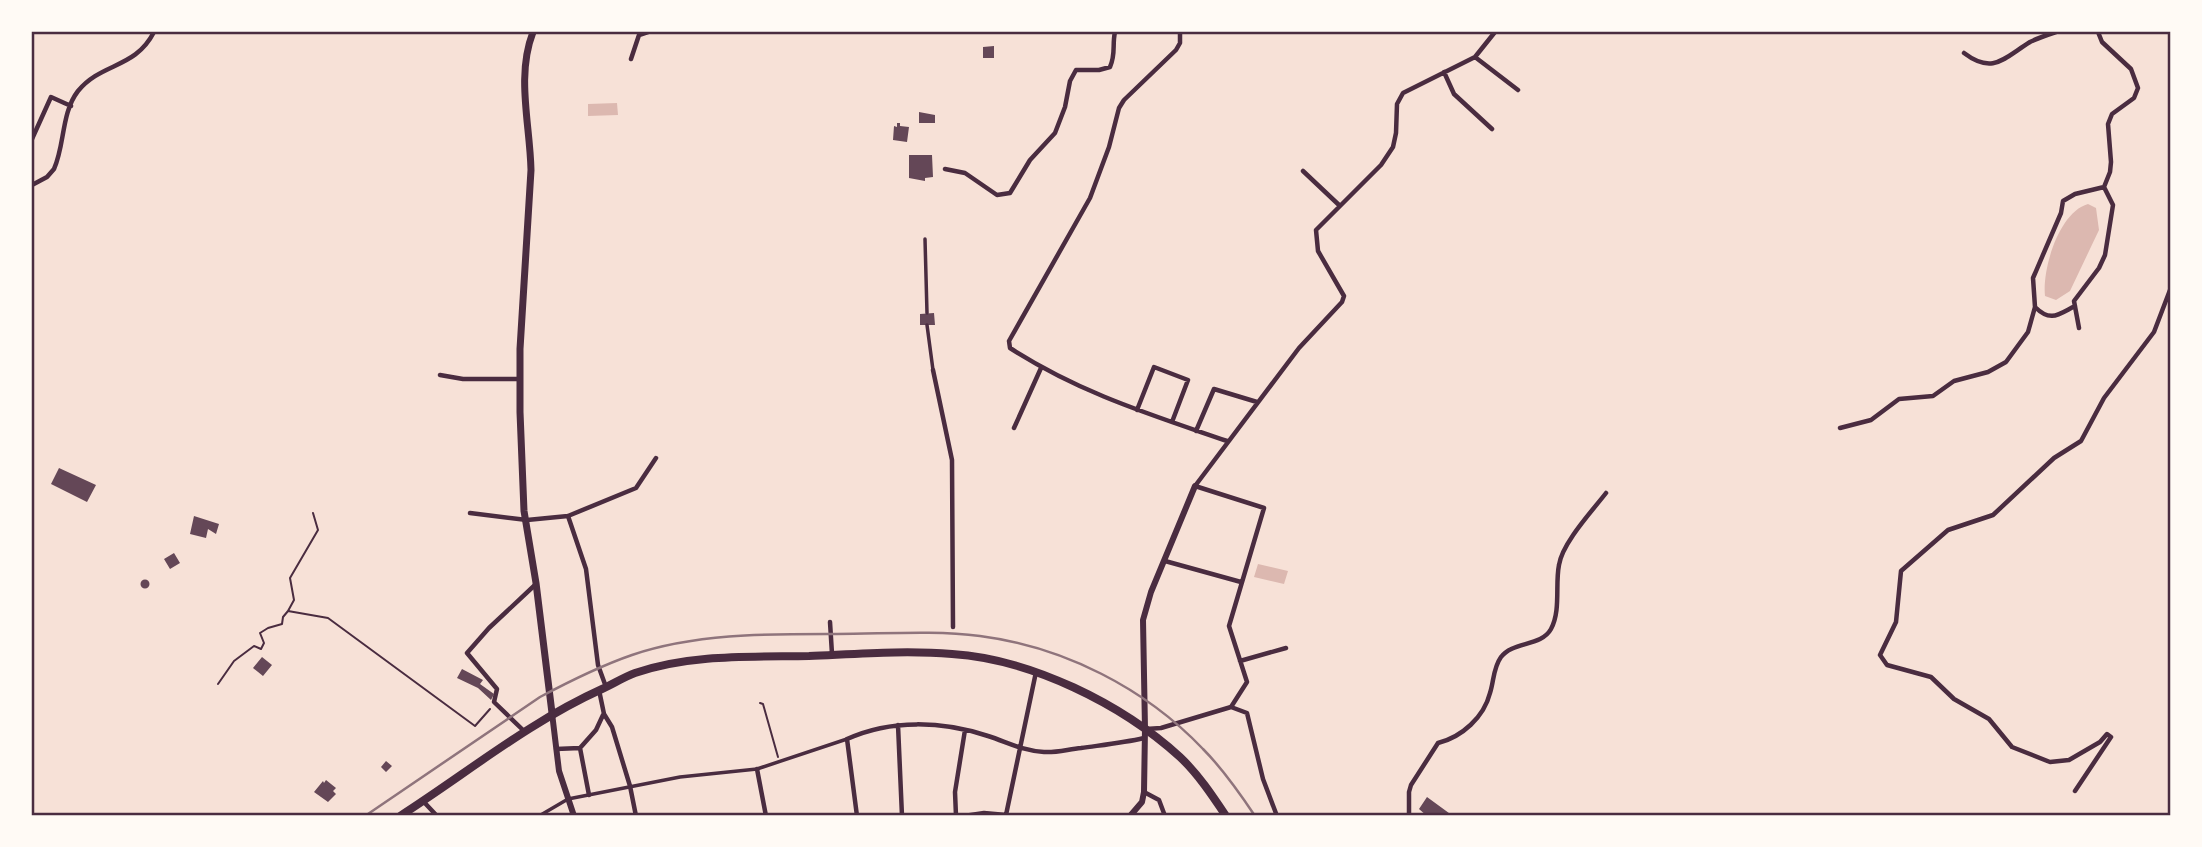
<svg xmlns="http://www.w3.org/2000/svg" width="2202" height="847" font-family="Signika,sans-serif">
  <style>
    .water { fill: #dcb8b0 }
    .building { fill: #644757 }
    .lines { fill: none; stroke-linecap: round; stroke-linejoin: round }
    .path { stroke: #4a2c40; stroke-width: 2 }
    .pedestrian { stroke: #4a2c40; stroke-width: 3.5 }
    .minor { stroke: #4a2c40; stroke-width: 4.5 }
    .tertiary { stroke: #4a2c40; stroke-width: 6 }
    .secondary { stroke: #4a2c40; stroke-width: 7 }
    .trunk { stroke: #4a2c40; stroke-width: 8 }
    .rail { stroke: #8f747c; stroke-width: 2.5 }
    .neatline { fill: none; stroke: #4a2c40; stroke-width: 2.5 }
  </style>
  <rect width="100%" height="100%" fill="#f7e1d7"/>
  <path class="water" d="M617,103L618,115L588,116V104Z
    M2088,204L2096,208L2099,230L2070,291L2056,300L2045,296C2042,269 2059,212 2088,204Z
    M1258,564L1288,571L1284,584L1254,577Z"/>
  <path class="building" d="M994,46V58H983V47Z
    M919,112L935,115V123H919Z
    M897,123H900V126L909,127L907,142L893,140L894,126L897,127Z
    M909,155H932L933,177L925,178V181L909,178Z
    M934,313L935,325H920V314Z
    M59,468L96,485L87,502L51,484Z
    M194,516L219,524L216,534L208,529L206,538L190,534Z
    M174,553L180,563L170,569L164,559Z
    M140.5 584a4.5 4.5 0 1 1 9 0a4.5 4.5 0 1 1-9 0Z
    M262,657L272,665L263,676L253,668Z
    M462,669L483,680L480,684L494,694L491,700L478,688L457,678Z
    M386,761L392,766L386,772L381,767Z
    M326,780L336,788L333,791L336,794L328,802L314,792L323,781L324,783Z
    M1427,797L1453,816H1427L1419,809Z"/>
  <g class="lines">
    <path class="path" d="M313,513L318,530L290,578L294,600L288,611L328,618L475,726L490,709
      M218,684L234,661L254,646L261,649L264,643L260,633L268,628L282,624L283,617L288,611
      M760,703L763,704L778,757"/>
    <path class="pedestrian" d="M925,239L927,313
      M927,325L933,370
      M539,816L568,799L680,777L757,769L847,739"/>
    <path class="minor" d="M1180,32V43L1176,50L1124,100L1119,108L1109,147L1090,198L1009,341L1010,348C1080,393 1149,414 1227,441
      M1964,53C1993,75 2004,58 2030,42C2038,38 2047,35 2056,32
      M1475,57L1518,90
      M631,59L639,35L648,32
      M1444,72L1454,94L1492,129
      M32,139L51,97L71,106
      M945,169L965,173L997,195L1010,193L1030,160L1055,133L1065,107L1070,81L1076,70H1099L1110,67C1116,54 1112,45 1115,32
      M1303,171L1339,205
      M32,185L47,177L54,169C65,145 61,113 78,91C102,62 135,69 154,32
      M2075,306C2059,314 2051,323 2035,307L2033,278L2061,213L2063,201L2075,194L2104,187
      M2079,328L2074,301L2099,268L2105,255L2113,205L2104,187L2110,172L2111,162L2108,124L2112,114L2134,98L2138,88L2131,69L2102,42L2098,32
      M933,370L952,460L953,627
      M440,375L463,379H519
      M1137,410L1154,367L1188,380L1172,422
      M1014,428L1041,368
      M1840,428L1871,420L1899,399L1933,396L1954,381L1988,372L2006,362L2028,332L2035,307
      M1196,431L1214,389L1257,402
      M470,513L527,520L568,516L636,488L656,458
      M568,516L586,569L598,665L606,687
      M1165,561L1241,582
      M830,622L832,654
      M1240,661L1286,648
      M599,690L604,714L612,727L630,786L636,816
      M1231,707L1247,682L1229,626L1264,508L1195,486L1299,348L1342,302L1344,296L1318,251L1316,230L1381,165L1393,147L1396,133L1397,104L1403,93L1475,57L1495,32
      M898,725L902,816
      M1146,729L1161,728L1231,707L1247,713L1263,779L1277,816
      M524,731L494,702L497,689L467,653L489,628L536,584
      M556,749L580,748
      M757,769L766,816
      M2075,791L2111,737L2107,734L2100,742L2069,760L2050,762L2012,747L1989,719L1954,699L1931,677L1887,665L1880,655L1896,622L1901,571L1948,530L1993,515L2054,458L2081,441L2104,398L2154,332L2170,290
      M1144,792L1159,800L1165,816
      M589,795L580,748L596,730L603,715
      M423,801L437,816
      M857,816L847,739C891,719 942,721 988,736C1007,742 1023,751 1044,752C1056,753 1069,749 1081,748C1102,745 1123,743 1144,738
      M956,816L955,792L965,730
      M964,816L984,813L1006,815L1036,672
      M1409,816V792L1411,785L1438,743C1462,737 1484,717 1490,693C1494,681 1493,668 1501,657C1513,641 1541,647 1551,629C1561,611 1555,584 1559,565C1562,543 1593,510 1606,493"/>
    <path class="tertiary" d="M552,713L559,771L574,816
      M1130,816L1142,802L1144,792L1145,729L1143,620L1151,592L1195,486"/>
    <path class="secondary" d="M533,32C516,76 530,124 531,170L520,349V412L524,511L536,583L552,713"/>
    <path class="trunk" d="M400,816C467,773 529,722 602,689C613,684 624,677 635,673C690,654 751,657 809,656C856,654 905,650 952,654C1031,659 1122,704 1180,757C1198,774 1212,795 1226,816"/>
    <path class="rail" d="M365,816L540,697C570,681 600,666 632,655C697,633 769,634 837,634C884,634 933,630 980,636C1064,647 1145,688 1203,749C1223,769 1239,792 1255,816"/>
  </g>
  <rect width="2202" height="847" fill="none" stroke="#fffaf5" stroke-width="66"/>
  <rect x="33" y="33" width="2136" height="781" class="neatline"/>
</svg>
